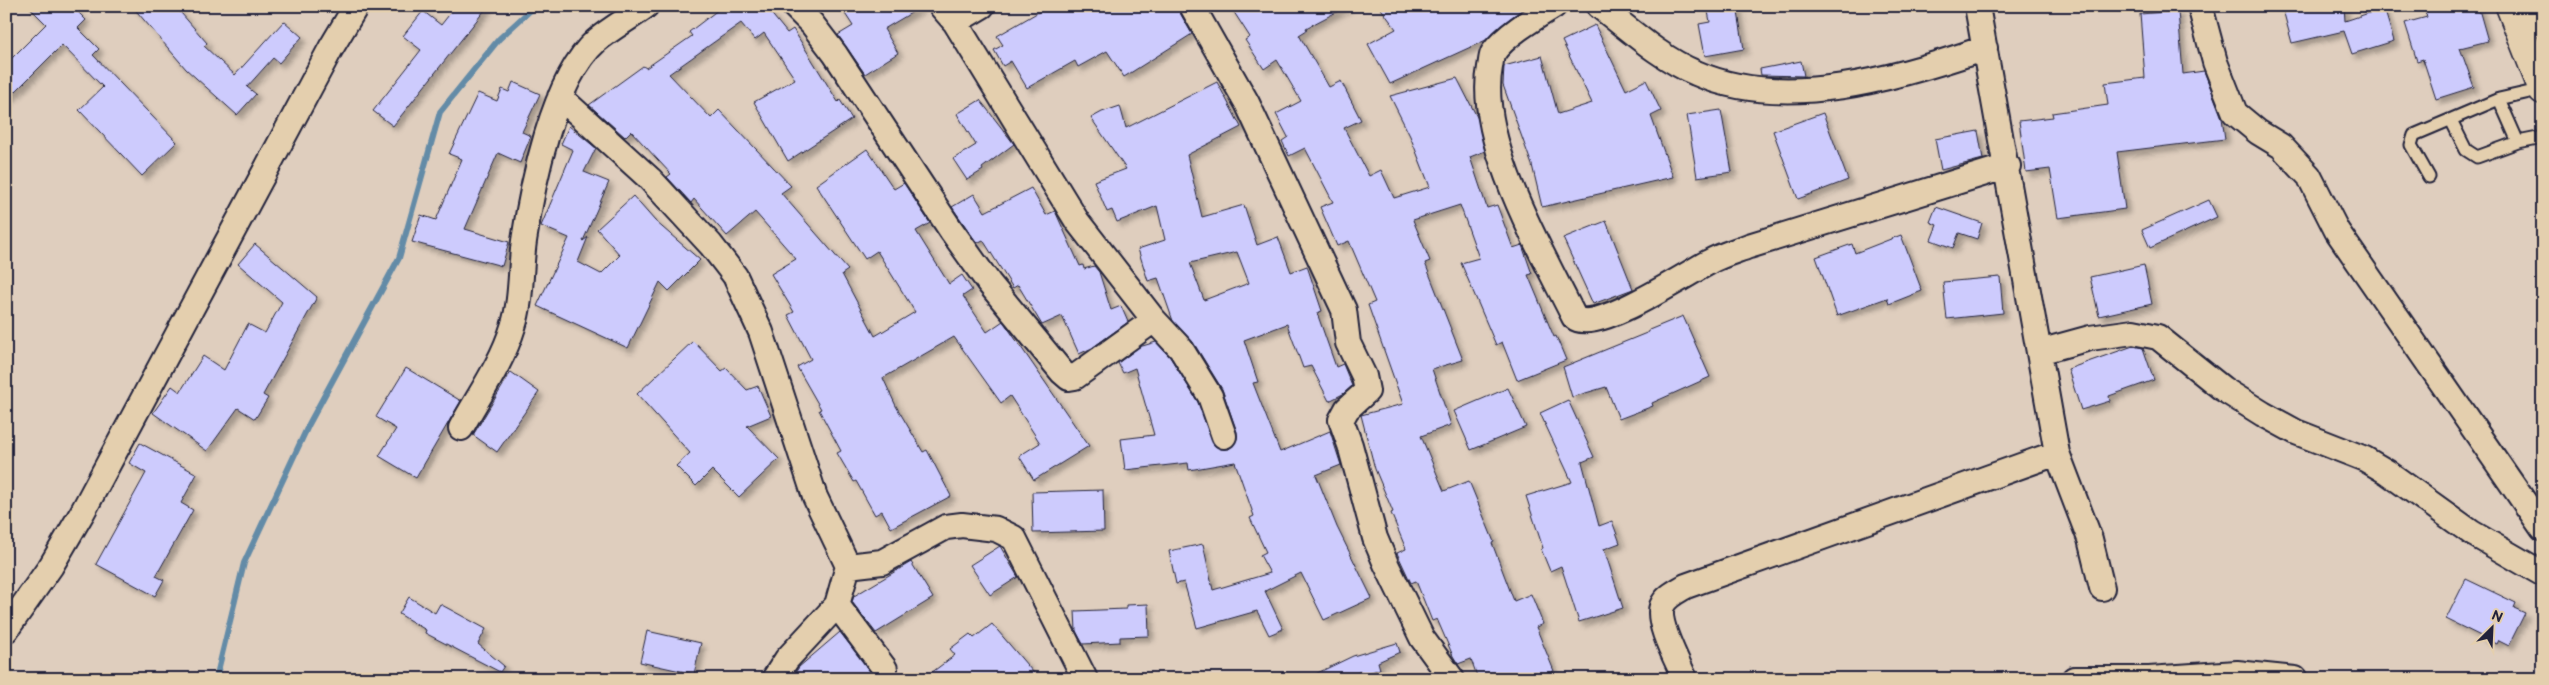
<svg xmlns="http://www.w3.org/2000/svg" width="2549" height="685" font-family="'Balsamiq Sans',sans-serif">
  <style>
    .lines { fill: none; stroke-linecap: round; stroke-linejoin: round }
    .stream { stroke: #638ba7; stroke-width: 6 }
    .building { fill: #cdcbfd; stroke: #22223b; fill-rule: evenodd; filter: url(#shadow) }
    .lane-casing { stroke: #22223b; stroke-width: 15 }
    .street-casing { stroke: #22223b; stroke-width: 28 }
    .primary-casing { stroke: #22223b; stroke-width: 31 }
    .lane { stroke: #e4cfae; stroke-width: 11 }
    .street { stroke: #e4cfae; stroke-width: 24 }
    .primary { stroke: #e4cfae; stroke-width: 28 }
  </style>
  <defs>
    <filter id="shadow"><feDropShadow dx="4.5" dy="4.5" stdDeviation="2.5" flood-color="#0004"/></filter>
  </defs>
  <rect width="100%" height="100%" fill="#dfcebe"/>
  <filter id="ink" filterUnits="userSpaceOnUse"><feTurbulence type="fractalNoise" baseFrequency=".02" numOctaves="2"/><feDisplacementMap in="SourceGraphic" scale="10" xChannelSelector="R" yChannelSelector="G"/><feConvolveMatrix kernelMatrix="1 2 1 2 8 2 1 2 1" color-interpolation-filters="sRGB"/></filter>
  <g filter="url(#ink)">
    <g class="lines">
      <path class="stream" d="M216,679L244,563L309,424L399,258L440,112L499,39L535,6"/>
    </g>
    <path class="building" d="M28,6H72L86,20L78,28L99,49L93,55L177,142L142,176L79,110L103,87L62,45L6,101V64L46,24Z
      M132,6H175L207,43L204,46L235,75L284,21L302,37L279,63L273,58L247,87L256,94L237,115L186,69Z
      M456,6H488L393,126L373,111L421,50L403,36L423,11L441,25Z
      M723,6H765L787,33L793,29L838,102L840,100L852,119L788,161L754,102L795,79L764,33L755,40L741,23L669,74L711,118L719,110L791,186L781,193L848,270L842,274L875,336L915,312L877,251L865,259L816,185L867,149L894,189L904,183L930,223L916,231L949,284L962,275L972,290L963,296L987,332L1003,321L1089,446L1034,480L1019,456L1040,443L1010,396L1001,403L954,337L883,378L896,406L923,452L927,450L951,496L891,528L882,511L875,515L856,481L854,482L837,453L841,451L819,410L821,409L797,367L811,359L788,315L794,312L771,274L796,259L755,212L727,236L694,199L691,203L667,177L671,174L631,131L625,137L589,105L643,66L646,68L692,36L689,32Z
      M840,6H923L884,29L898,53L865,74L838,35L853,26Z
      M1049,6H1176L1192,34L1124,77L1107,51L1078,67L1075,61L1027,88L1011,61L1003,66L994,50L1003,45L997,36Z
      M1230,6H1348L1306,28L1307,30L1299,35L1329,87L1341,81L1361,120L1344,128L1369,176L1381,170L1394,198L1430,187L1410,136L1390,96L1457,78L1478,119L1485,151L1470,157L1487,208L1497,205L1513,248L1522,245L1532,274L1528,275L1554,337L1556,336L1566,360L1517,380L1502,342L1496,345L1461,263L1479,258L1460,205L1413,220L1430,261L1425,263L1463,360L1432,369L1451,425L1421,436L1444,491L1469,481L1494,542L1492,543L1514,601L1531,594L1543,624L1536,627L1554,671L1535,679H1478L1471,659L1458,664L1453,656L1437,619L1432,621L1416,581L1411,583L1397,553L1406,549L1391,513L1393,512L1375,469L1361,415L1403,404L1368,305L1375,302L1349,241L1337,246L1320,207L1333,202L1305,148L1289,156L1282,141L1288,137L1276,114L1301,101L1277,60L1264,69L1245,40L1250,37Z
      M1379,6H1527L1504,23L1486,40L1390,84L1368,44L1396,29Z
      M1707,6H1737L1744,49L1705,56L1699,24L1710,22Z
      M2282,6H2344L2345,21L2384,8L2394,41L2352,54L2344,31L2292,43Z
      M2423,6H2478L2488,41L2460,48L2474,87L2436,99L2423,59L2417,61L2405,23L2427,17Z
      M2178,11L2183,74L2204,71L2222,118L2225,139L2117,152L2125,209L2058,218L2050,169L2026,172L2019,121L2053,117L2052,113L2108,105L2105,83L2145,78L2140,14Z
      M1595,25L1626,90L1646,80L1661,111L1651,116L1673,177L1542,207L1532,165L1503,85L1504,66L1542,56L1558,114L1592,103L1562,41Z
      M1801,61L1804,76L1761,75L1760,69Z
      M513,82L540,94L522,132L531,136L520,163L498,153L465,229L509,242L502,266L412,242L421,215L436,220L462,159L449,154L478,93L497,101L502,89L509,92Z
      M1217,82L1241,127L1187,155L1202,217L1244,205L1257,245L1278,237L1291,272L1307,266L1322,311L1317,313L1336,367L1343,364L1352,386L1343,394L1329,401L1311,366L1303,368L1287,324L1244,340L1258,382L1253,383L1280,452L1330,431L1341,465L1316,475L1337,527L1372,598L1324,620L1301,573L1265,591L1283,629L1269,635L1257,611L1197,628L1184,582L1176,584L1169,551L1203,544L1213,590L1270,573L1260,555L1266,552L1250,518L1254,516L1235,462L1189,470L1188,463L1125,470L1121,439L1154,435L1135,368L1123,373L1118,363L1139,347L1156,342L1170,357L1198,402L1215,446L1221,449H1229L1237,439V432L1222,389L1193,342L1173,321L1158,278L1148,281L1138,249L1165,240L1157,206L1117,222L1112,210L1107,212L1094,181L1126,169L1091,118L1102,112L1120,106L1126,128ZM1237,252L1249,283L1204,300L1190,263Z
      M980,100L1014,144L982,168L983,170L967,180L953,159L976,145L957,114Z
      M1721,110L1732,172L1697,177L1687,115Z
      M1823,113L1848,180L1798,199L1773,131Z
      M569,126L596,148L584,172L609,182L583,241L588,237L578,262L601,274L620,255L597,229L633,196L655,221L700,260L669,291L660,282L628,348L537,306L569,238L541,226L573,150L561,144Z
      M1978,131L1983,159L1941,170L1935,139Z
      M1031,188L1046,215L1055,211L1080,266L1083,265L1084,269L1094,266L1099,272L1111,310L1121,306L1128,322L1092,348L1079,354L1062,316L1042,325L1018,285L1013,288L983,240L977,243L952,207L974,194L985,212Z
      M2209,200L2217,217L2150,248L2142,230Z
      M1936,207L1982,223L1977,239L1959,233L1953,248L1931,240L1937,225L1930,222Z
      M1606,221L1633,289L1593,304L1563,238Z
      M1901,235L1922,291L1889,304L1887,298L1837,316L1816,257L1852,244L1855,253Z
      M255,244L317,297L263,395L268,398L255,419L238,408L207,451L153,413L172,386L180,392L203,356L224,370L248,324L265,333L282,302L238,264Z
      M2144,265L2152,304L2099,316L2090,277Z
      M2000,277L2003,313L1947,319L1943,282Z
      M1683,316L1710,377L1652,403L1653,406L1619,419L1606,387L1572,397L1563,367L1649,332V330Z
      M693,341L722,371L726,368L747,390L758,386L771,416L747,426L779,459L739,497L712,470L696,486L676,466L690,453L637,394Z
      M2133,346L2143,348L2154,380L2109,396L2110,401L2081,410L2068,369Z
      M406,368L461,401L416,478L379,456L396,429L376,417Z
      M511,372L539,392L497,452L473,435Z
      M1508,388L1526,427L1471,450L1454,411Z
      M1568,400L1594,457L1582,462L1599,526L1612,521L1620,543L1604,549L1623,608L1579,622L1561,566L1550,571L1541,549L1543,548L1526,496L1572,482L1540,413Z
      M140,443L197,474L181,503L193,510L156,576L164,580L155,596L96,564L146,473L129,463Z
      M1103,490L1104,531L1033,533L1032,492Z
      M1000,546L1018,577L990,595L970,565Z
      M911,562L933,598L876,633L852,602L854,596Z
      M2466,579L2516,603L2514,608L2525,613L2509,645L2499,640L2497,644L2446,619Z
      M409,597L435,613L440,604L486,629L478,644L504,666L500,672L425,633L426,630L399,614Z
      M1148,604L1149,636L1120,637V642L1083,644L1076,631L1075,611L1126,609V605Z
      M992,624L1039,679H923L955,655L950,649L970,634L974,638Z
      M647,631L701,643L694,674L640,662Z
      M840,632L876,679H791L799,667Z
      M1397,643L1400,652L1378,662L1380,669L1362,675L1361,671L1344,679H1305L1353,656Z"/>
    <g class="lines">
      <g class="lane-casing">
        <path id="lane" d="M2499,99L2518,142
          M2451,120L2466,150L2477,157L2518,142L2543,137
          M2429,177L2411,145L2414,135L2499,99L2543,89"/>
      </g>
      <g class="street-casing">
        <path id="street" d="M794,6L812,24L835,54L951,230L989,283L1062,372L1069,378L1075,377L1154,320
          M941,6L955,22L1077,221L1154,320L1181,349L1210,396L1224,436
          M1192,6L1247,103L1344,310L1348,343L1364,376L1367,391L1347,409L1341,420L1350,445L1375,538L1386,564L1422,638L1452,679
          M1554,6C1536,17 1505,35 1493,53C1491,56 1491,63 1490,67C1476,140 1542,252 1574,317C1595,335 1686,274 1709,262C1721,255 1736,251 1749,246L2008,166
          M1599,6C1629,29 1660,58 1696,73C1784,112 1898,78 1985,48
          M1977,6L2057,453L2090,539L2102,588
          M2200,6L2215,62L2235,113L2258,132L2281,146L2309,176L2337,231L2543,529
          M955,22L982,6
          M560,97L650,179L711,245L735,276L761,332L815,497L848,566L837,605L787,659L774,679
          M2039,352L2090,338L2133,332L2158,337L2223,389L2263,414L2296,432L2365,459L2387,472L2472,533L2543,574
          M461,428C479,395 502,363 513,327C522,300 520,270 524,241C532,186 553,79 596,41C611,28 630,18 646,6
          M848,566L882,562L946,527L962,525L996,529L1014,538L1085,679
          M837,605L885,669
          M6,630L51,566L82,513L331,48L356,6
          M1685,679C1678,662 1656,623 1662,606C1666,596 1678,591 1686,586L2057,453
          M2074,679H2149L2237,673L2295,679"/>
      </g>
      <g class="primary-casing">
        <path id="primary" d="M2510,6L2543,90
          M2536,6L2543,23"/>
      </g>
      <use href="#lane" class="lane"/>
      <use href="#street" class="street"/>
      <use href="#primary" class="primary"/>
    </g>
  </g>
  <rect width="2549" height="685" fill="none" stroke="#e4cfae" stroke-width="25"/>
  <rect x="12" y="12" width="2524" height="660" fill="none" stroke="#22223b" stroke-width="2" filter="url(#ink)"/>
  <g transform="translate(2492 628) rotate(24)" stroke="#e4cfae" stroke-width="4" paint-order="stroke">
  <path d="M0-4L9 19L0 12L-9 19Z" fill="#22223b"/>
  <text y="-8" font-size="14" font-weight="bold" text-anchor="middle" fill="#22223b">N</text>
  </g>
</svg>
